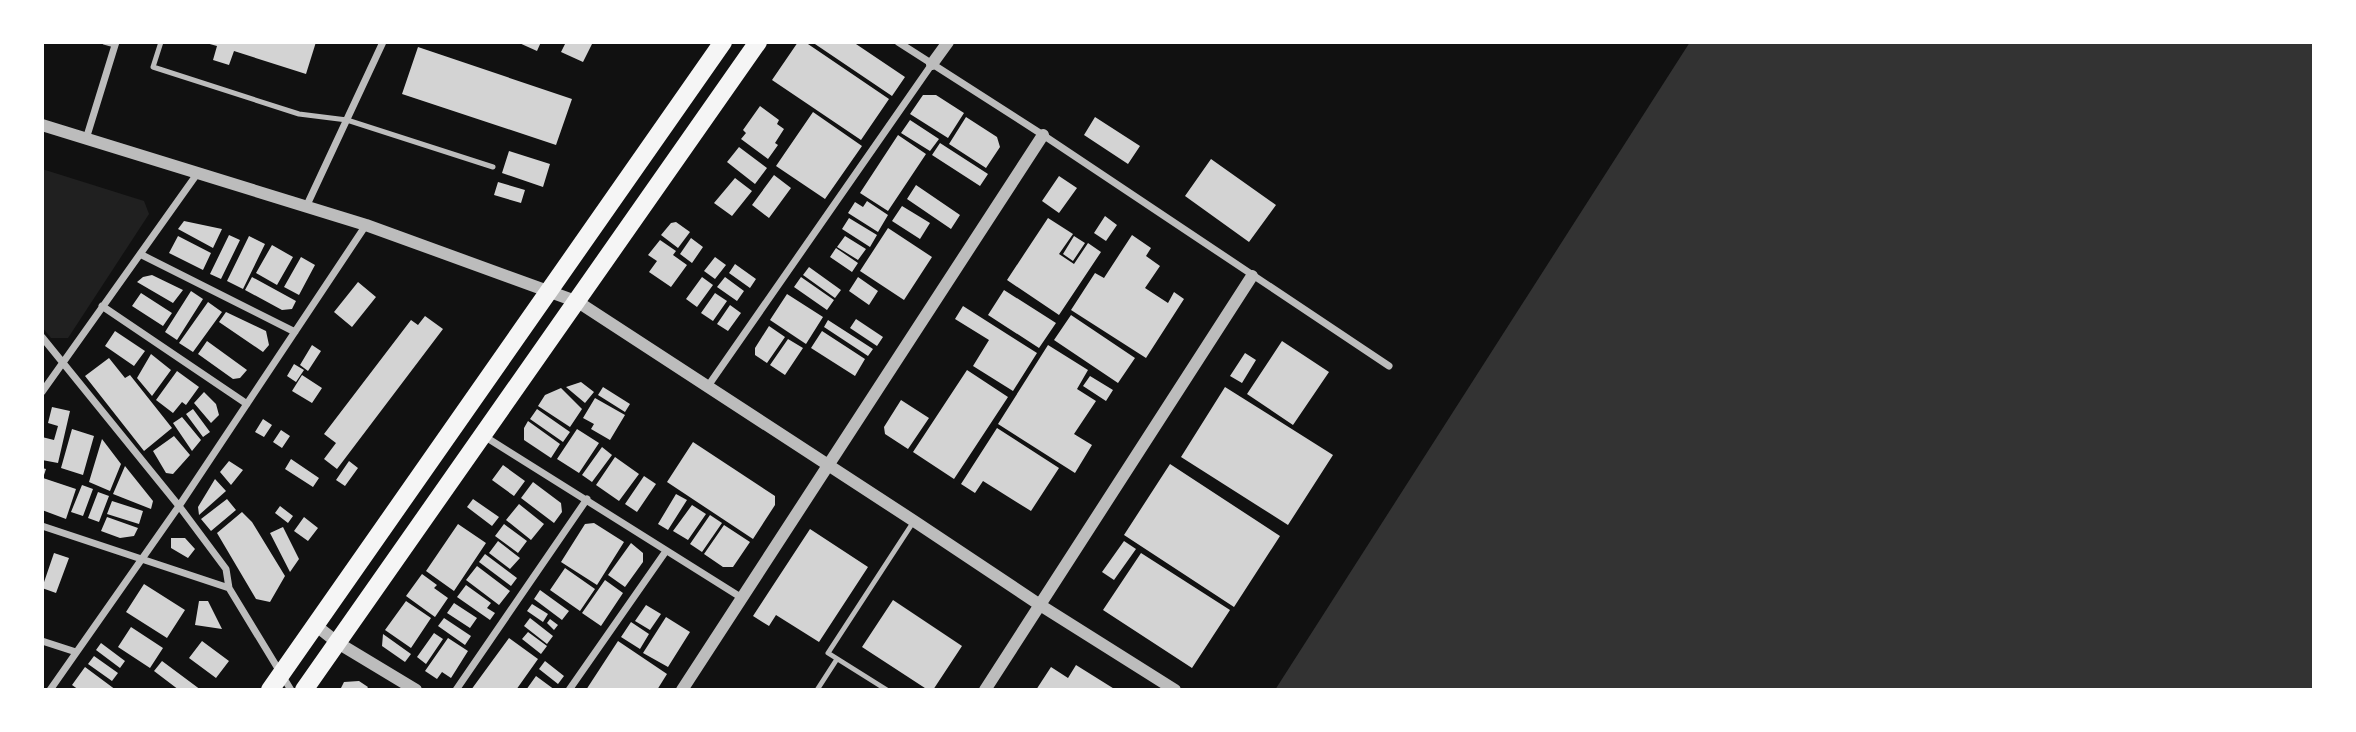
<svg xmlns="http://www.w3.org/2000/svg" width="2356" height="732" font-family="Figtree,sans-serif">
  <style>
    .green { fill: #202020 }
    .water { fill: #333 }
    .building { fill: #d3d3d3 }
    .lines { fill: none; stroke-linecap: round; stroke-linejoin: round }
    .service { stroke: #bcbcbc; stroke-width: 5 }
    .minor { stroke: #bcbcbc; stroke-width: 7 }
    .tertiary { stroke: #bcbcbc; stroke-width: 12 }
    .primary { stroke: #f5f5f5; stroke-width: 18 }
  </style>
  <rect width="100%" height="100%" fill="#111"/>
  <path class="green" d="M42,169L144,201L149,214L68,338H51L42,327Z"/>
  <path class="water" d="M1690,42H2314V690H1275Z"/>
  <path class="building" d="M316,42L306,74L234,51L229,65L213,60L217,46L206,43Z
    M517,42H541L537,51Z
    M566,42H593L583,62L561,52Z
    M798,42H805L889,99L861,140L772,80Z
    M812,42H853L905,77L892,96Z
    M418,47L572,99L556,145L402,94Z
    M923,95H936L964,113L948,138L910,114Z
    M760,106L779,120L777,124L784,129L775,143L778,145L768,159L741,139L746,133L743,130Z
    M813,112L862,146L825,199L776,166Z
    M966,117L997,137L1000,147L986,168L949,144Z
    M1095,117L1140,146L1128,164L1084,135Z
    M910,120L939,139L930,151L901,133Z
    M898,135L926,154L888,211L860,193Z
    M940,143L988,174L980,186L932,155Z
    M739,147L767,168L755,184L727,162Z
    M509,151L550,164L543,187L502,173Z
    M1211,159L1276,205L1249,242L1185,196Z
    M774,175L791,188L769,218L752,205Z
    M1059,176L1077,188L1059,213L1042,201Z
    M735,178L752,191L732,216L714,203Z
    M498,182L525,190L521,203L494,195Z
    M916,185L960,215L951,229L907,199Z
    M867,201L888,215L878,232L848,213L855,202L863,207Z
    M902,206L930,223L920,239L892,221Z
    M1105,216L1117,225L1106,241L1094,233Z
    M849,218L877,235L870,247L842,229Z
    M1048,218L1073,234L1059,254L1074,264L1088,243L1101,252L1059,315L1007,280Z
    M184,221L222,229L213,248L178,229Z
    M676,222L690,232L678,248L661,235L671,223Z
    M888,228L932,257L904,300L860,271Z
    M229,235L240,240L221,279L210,274Z
    M1132,235L1151,248L1146,256L1160,266L1145,288L1168,303L1174,292L1184,299L1146,358L1071,310L1095,273L1104,278Z
    M178,236L211,253L203,270L169,253Z
    M249,236L265,244L243,289L227,281Z
    M845,236L866,249L858,260L837,247Z
    M1074,236L1085,243L1073,261L1063,254Z
    M691,238L703,247L692,263L680,254Z
    M660,240L676,251L673,255L687,265L671,287L649,272L657,261L648,255Z
    M272,245L293,257L277,285L256,273Z
    M836,248L858,263L852,272L830,257Z
    M301,257L315,265L299,295L284,287Z
    M715,257L726,265L715,279L704,271Z
    M735,264L756,279L750,288L729,273Z
    M809,267L841,290L835,298L803,275Z
    M152,275L183,290L173,303L137,282L143,277Z
    M252,277L296,301L292,309L282,310L245,290Z
    M702,277L713,285L697,307L686,299Z
    M725,277L744,291L737,301L717,287Z
    M801,277L834,300L827,310L794,287Z
    M858,277L878,291L869,305L849,291Z
    M358,282L376,297L352,327L334,312Z
    M1004,290L1056,323L1039,348L988,315Z
    M191,291L203,299L177,340L165,332Z
    M141,293L172,313L163,326L132,306Z
    M715,293L727,301L713,321L701,313Z
    M787,294L823,317L806,344L770,320Z
    M208,302L222,312L193,352L179,343Z
    M730,305L741,313L728,331L717,324Z
    M963,306L1037,353L1013,391L973,366L989,340L955,319Z
    M226,312L266,331L269,345L263,352L219,322Z
    M1071,315L1135,358L1118,383L1054,340Z
    M425,316L443,329L337,469L324,459L336,443L324,434L411,320L418,325Z
    M856,319L883,337L877,346L850,328Z
    M828,320L873,349L868,356L824,327Z
    M769,326L785,337L767,363L755,355V348Z
    M115,331L145,351L134,366L105,346Z
    M822,331L865,359L855,376L811,348Z
    M788,339L803,348L785,375L770,365Z
    M207,341L247,370L240,378L233,379L198,354Z
    M1282,341L1329,372L1293,425L1247,394Z
    M312,345L321,351L308,371L300,365Z
    M1048,345L1088,370L1077,389L1096,401L1074,434L1092,445L1075,473L998,424Z
    M1245,353L1256,360L1242,383L1230,376Z
    M151,354L171,370L152,396L137,378Z
    M109,358L125,378L130,375L172,428L144,451L85,376Z
    M294,364L304,370L296,382L287,376Z
    M967,370L1008,397L954,479L913,452Z
    M177,371L199,387L186,405L182,402L173,413L156,400Z
    M302,375L322,388L312,403L292,391Z
    M1090,376L1113,390L1106,401L1083,386Z
    M581,382L594,392L585,403L566,387Z
    M603,387L630,404L625,412L598,395Z
    M1225,387L1333,455L1288,525L1181,457Z
    M561,388L582,409L570,427L538,406L545,395Z
    M204,392L216,404L219,415L211,423L194,403Z
    M595,398L625,415L610,440L591,429L594,424L583,418Z
    M901,400L929,418L908,449L885,434L884,427Z
    M52,407L70,411L58,463L42,460V437L54,440L58,426L48,423Z
    M193,409L210,432L203,437L186,414Z
    M537,409L570,432L563,442L530,419Z
    M182,417L201,440L192,451L173,423Z
    M263,419L272,425L264,437L255,432Z
    M528,421L560,444L551,458L524,440V428Z
    M997,428L1059,468L1031,511L983,481L975,493L961,484Z
    M72,429L94,436L83,475L61,468Z
    M577,429L599,443L579,473L557,459Z
    M281,430L290,436L282,448L273,442Z
    M174,436L190,455L173,474L166,473L153,451Z
    M102,439L121,464L110,491L89,482Z
    M693,442L775,496V505L753,539L667,482Z
    M602,447L612,455L592,482L582,475Z
    M615,457L639,474L619,501L596,485Z
    M291,459L319,478L313,487L285,469Z
    M229,461L243,470L231,485L220,472Z
    M349,461L358,468L345,486L336,480Z
    M1170,464L1280,536L1234,607L1124,535Z
    M503,465L525,481L514,496L492,480Z
    M125,466L153,501L151,509L113,494Z
    M42,468L46,469L43,478L76,489L66,519L42,510Z
    M644,476L656,484L637,512L625,504Z
    M215,479L226,491L199,515L198,507Z
    M533,482L561,503L562,512L554,523L521,498Z
    M82,485L93,489L83,516L71,512Z
    M98,492L109,496L99,522L88,518Z
    M676,494L687,500L668,530L658,524Z
    M227,499L236,510L211,531L201,519Z
    M473,499L499,517L492,526L467,507Z
    M112,501L143,511L139,524L107,514Z
    M519,504L544,524L531,540L506,520Z
    M692,505L706,514L688,540L673,531Z
    M280,506L293,516L288,523L275,513Z
    M242,512L252,522L285,576L270,602L256,599L217,533Z
    M710,515L722,523L702,552L690,544Z
    M107,517L138,528L134,536L120,538L101,531Z
    M304,517L318,528L308,541L294,531Z
    M594,523L624,542L597,585L561,562L585,524Z
    M458,524L486,543L454,591L426,571Z
    M504,524L527,541L518,553L495,536Z
    M724,525L750,542L733,567H723L704,554Z
    M283,527L299,559L290,572L270,533Z
    M810,529L868,567L819,642L776,615L769,626L753,616Z
    M171,538H185L195,549L188,558L171,548Z
    M498,541L520,558L510,569L489,553Z
    M1124,541L1136,549L1114,580L1102,572Z
    M631,543L643,553V562L625,587L608,575Z
    M54,553L69,558L56,593L42,588Z
    M1141,553L1230,610L1192,668L1103,610Z
    M485,554L517,578L511,586L479,562Z
    M477,566L510,591L499,605L466,580Z
    M565,568L595,589L580,611L550,590Z
    M422,574L437,585L434,588L448,598L435,617L406,596Z
    M605,580L623,593L601,626L582,613Z
    M144,584L185,610L167,638L126,612Z
    M466,585L491,603L487,608L495,613L490,620L457,597Z
    M540,590L569,611L562,620L534,599Z
    M893,600L962,646L933,690H928L862,647Z
    M199,601H208L222,629L195,625Z
    M406,601L431,618L411,648L385,630Z
    M454,603L477,618L470,628L447,613Z
    M532,604L548,614L543,622L527,611Z
    M646,605L661,614L650,630L635,621Z
    M666,617L690,632L668,667L643,653Z
    M444,618L471,636L465,645L438,626Z
    M530,618L553,636L547,644L524,626Z
    M550,619L558,625L554,630L547,623Z
    M631,622L649,634L640,649L621,637Z
    M131,627L163,648L150,668L118,647Z
    M528,632L547,646L541,654L522,639Z
    M434,633L443,639L426,664L417,657Z
    M383,634L411,654L405,662L382,646Z
    M448,638L468,651L451,678L442,672L437,679L425,671Z
    M509,638L538,659L516,690H471Z
    M202,641L229,661L216,678L189,658Z
    M618,641L667,674L657,690H586Z
    M101,643L125,661L120,668L96,650Z
    M94,656L118,673L112,681L88,664Z
    M162,661L201,690H179L154,671Z
    M545,661L564,676L558,684L539,669Z
    M1076,665L1116,690H1036L1051,667L1068,678Z
    M85,667L116,690H79L72,685Z
    M536,676L555,690H526Z
    M359,681L368,687L366,690H340L344,682Z"/>
  <g class="lines">
    <path class="service" d="M104,42L115,45
      M161,42L153,67L299,114L347,120L493,167
      M817,690L837,659
      M887,690L828,653L914,521"/>
    <path class="minor" d="M898,42L1043,135L1389,366
      M86,139L116,42
      M306,207L383,42
      M140,254L295,332
      M102,306L247,404
      M42,337L179,506L226,569L229,588L291,690
      M708,386L932,64
      M42,392L197,174
      M484,436L742,598
      M42,526L229,588
      M42,641L76,652
      M50,690L179,506L366,225
      M456,690L587,499
      M569,690L666,551"/>
    <path class="tertiary" d="M932,64L948,42
      M42,125L366,225L578,302L914,521L1040,605L1175,690
      M314,624L338,643L416,690
      M682,690L1043,135
      M985,690L1252,276"/>
    <path class="primary" d="M270,690L723,42
      M304,690L758,42"/>
  </g>
  <rect width="2356" height="732" fill="none" stroke="#ffffff" stroke-width="88"/>
</svg>
